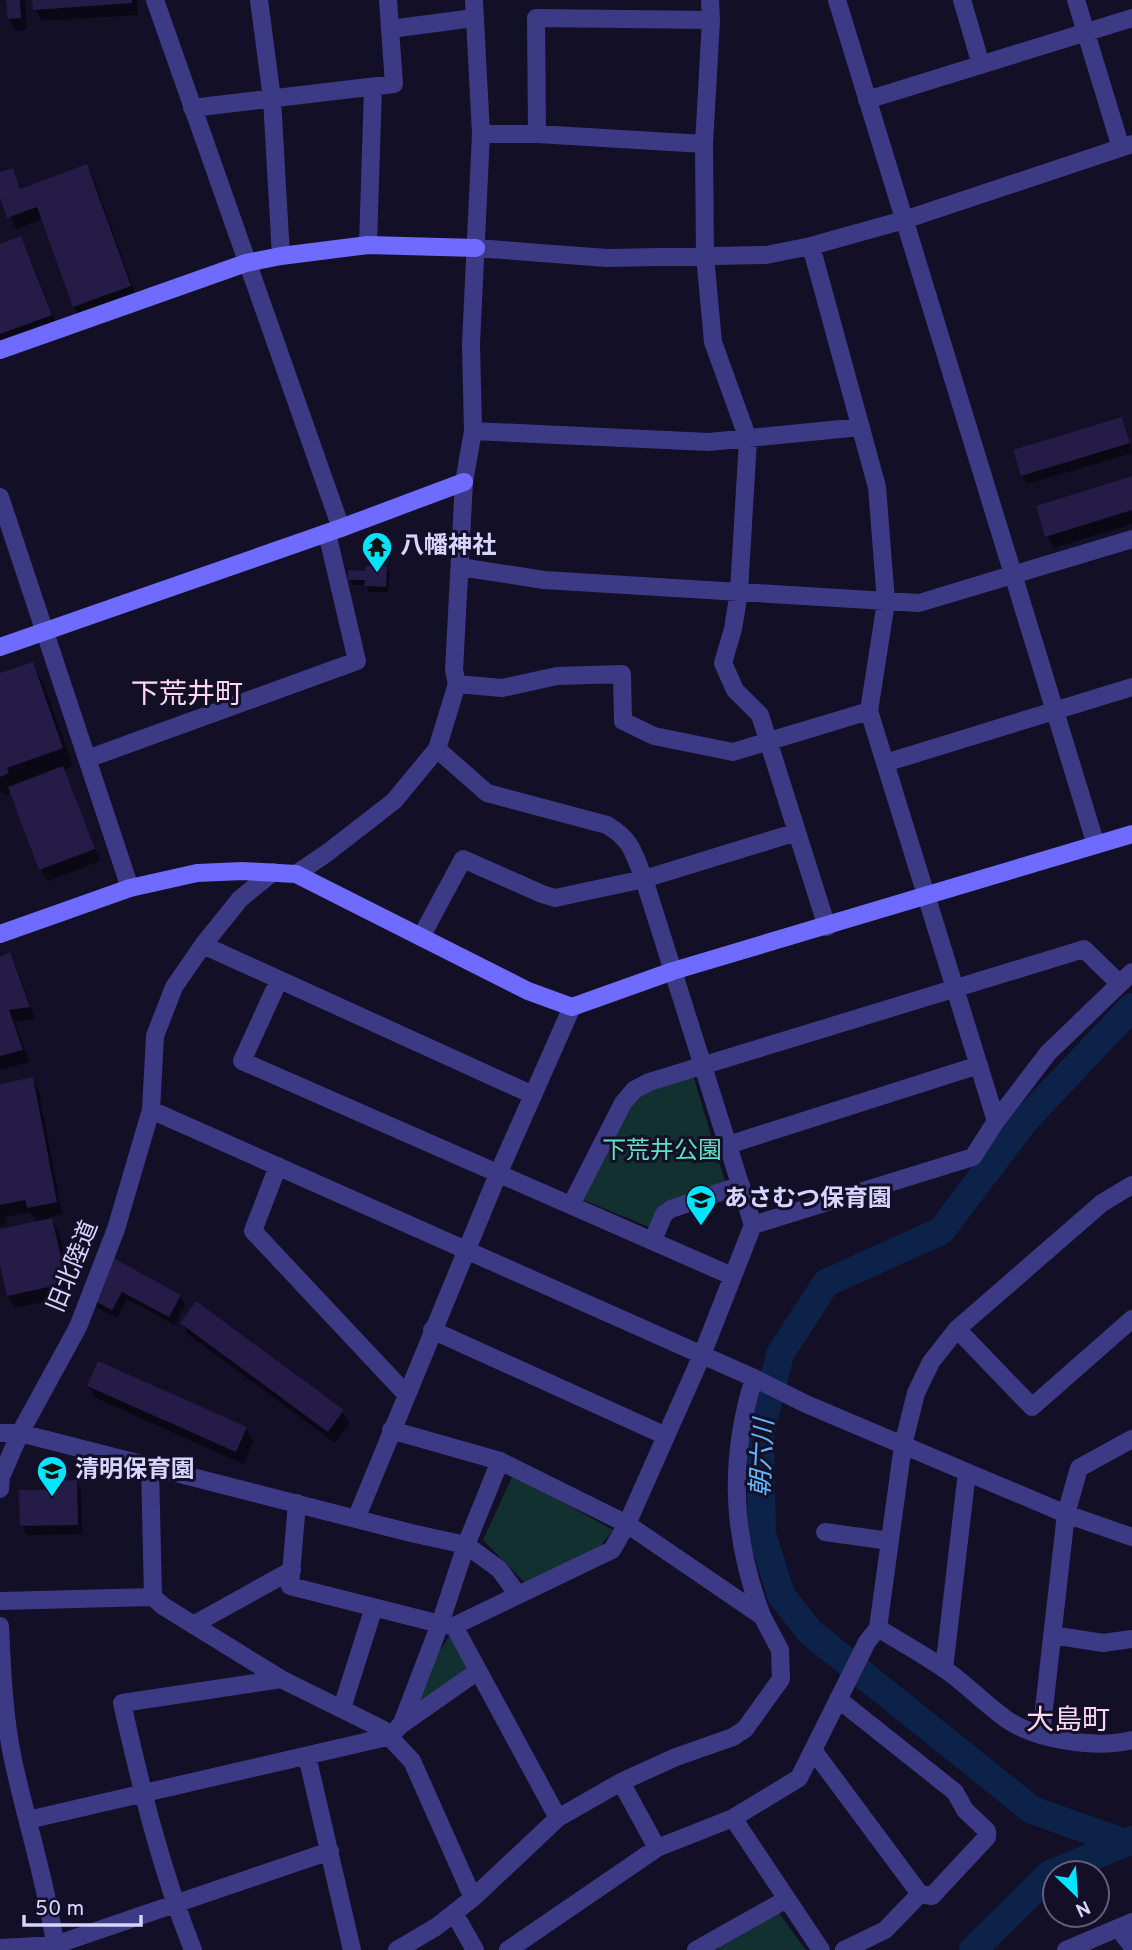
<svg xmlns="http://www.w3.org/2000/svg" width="1132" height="1950" font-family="Overpass,'Noto Sans JP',sans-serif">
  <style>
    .green { fill: #12302f }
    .shadow { fill: #0007 }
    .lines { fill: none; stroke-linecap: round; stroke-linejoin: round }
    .river { stroke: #0c2248; stroke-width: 28 }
    .building { fill: #241b47 }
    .street { stroke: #3d3a85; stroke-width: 18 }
    .secondary { stroke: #6f6bff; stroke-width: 18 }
    .labels { text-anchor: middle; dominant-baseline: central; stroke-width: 6; stroke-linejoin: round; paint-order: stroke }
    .poi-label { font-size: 24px; font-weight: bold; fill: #d9d4ff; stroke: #130f26; text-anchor: start }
    .park-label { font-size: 24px; fill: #5fe0c0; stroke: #130f26 }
    .street-label { font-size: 24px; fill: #d9d4ff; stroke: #130f26 }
    .water-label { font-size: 26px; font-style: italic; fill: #62b6ff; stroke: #130f26 }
    .quarter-label { font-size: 28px; fill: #ffd6f0; stroke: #130f26 }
  </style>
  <rect width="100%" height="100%" fill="#130f26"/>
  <path class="green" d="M693,1075L727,1188L649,1227L579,1198L627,1104L643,1091Z
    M513,1475L613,1530L599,1548L526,1584L483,1540Z
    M451,1634L467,1669L409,1713L427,1669Z
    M778,1912L806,1950H718L716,1946Z"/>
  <path class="shadow" d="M8,0H25L27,30L16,31L9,19Z
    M34,0H137L138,15L42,21L35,9Z
    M87,167L94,179L137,299L81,319L74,307L43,219L16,229L0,193V174L12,170L22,190Z
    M20,238L27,250L58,328L0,349V246Z
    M1121,419L1126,428L1132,453L1027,484L1022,476Z
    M1132,478V524L1054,548L1047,536Z
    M386,568L389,573L388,592H369L366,585H353L350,580Z
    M32,664L43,682L73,766L64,770L100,861L48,881L41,869L13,794H3L0,789V675Z
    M9,954L16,966L35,1019L15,1022L29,1062L0,1070V958Z
    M32,1079L39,1091L62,1214L50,1217L59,1232L73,1295L15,1308L8,1295L0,1257V1231L37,1223L31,1212L5,1217L6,1225L0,1226V1085Z
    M114,1261L180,1296L185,1305L175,1325L127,1299L117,1318L98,1308L93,1299Z
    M182,1323L342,1411L349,1423L335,1443L189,1335Z
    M89,1386L246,1429L253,1441L243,1464L96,1398Z
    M76,1482L81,1491L82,1534L27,1535L22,1526L48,1491Z"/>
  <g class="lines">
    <path class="river" d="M1125,1843L1032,1810L810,1632L781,1595L762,1534L760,1436L780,1354L826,1283L941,1231L1025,1120L1132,1007
      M973,1950L1050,1874L1132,1840"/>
  </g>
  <path class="building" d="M6,0H20L21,18L8,19Z
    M32,0H132V3L33,10Z
    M87,164L131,286L73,307L37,207L7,218L0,198V172L13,168L20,189Z
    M21,236L52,315L0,334V244Z
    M1122,417L1130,443L1021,476L1013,450Z
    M1132,476V510L1045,537L1036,506Z
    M366,566H387L386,587L364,586L365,580H348V570L365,571Z
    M33,662L63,748L7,768L9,773L0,777V673Z
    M63,766L95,849L39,870L8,787Z
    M10,952L30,1007L9,1010L23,1050L0,1056V957Z
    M33,1077L57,1202L27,1208L25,1200L0,1205V1084Z
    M52,1218L67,1283L7,1296L0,1265V1229Z
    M113,1258L181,1295L169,1317L122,1292L112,1310L91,1299Z
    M196,1301L344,1410L328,1432L180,1323Z
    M98,1361L247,1427L236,1452L87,1386Z
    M77,1480L78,1525L20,1526L19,1490H46V1481Z"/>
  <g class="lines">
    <path class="street" d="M155,0L341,528
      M259,0L272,99L281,256
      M388,0L390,29
      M710,0L711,20L704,144L705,256L713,342L748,439L739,592L733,629L723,663L735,690L760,715L827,927
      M837,0L1096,845
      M962,0L981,65
      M1076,0L1121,148
      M867,100L1132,18
      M192,108L394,84L390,29L474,18
      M481,134H537L704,144
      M537,134L536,18L711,20
      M368,245L373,87
      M811,246L877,487L886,602L869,711L996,1121
      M476,248L607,258L766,255L811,246L904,220L1132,144
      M473,431L709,442L861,427
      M0,497L130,888
      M460,567L544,580L919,603L1132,539
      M457,684L502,688L557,676L622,674L623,721L654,736L733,752L869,711
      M87,759L357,661L327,533
      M885,763L1132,687
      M296,874L327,853L394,801L437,749L457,684L454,670L464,482L473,431L471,344L481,134L474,0
      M421,937L463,859L542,894L555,898L644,879L797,832
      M203,945L533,1095
      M279,980L242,1061L732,1276
      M151,1110L754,1378L806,1404L1066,1514L1132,1537
      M728,1145L979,1065
      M278,1166L253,1231L406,1394
      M571,1205L623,1103L634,1090L649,1082L1084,949L1120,984
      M753,1225L973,1157L996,1121L1048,1053L1132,972
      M653,1240L664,1214L671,1209L741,1185
      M957,1329L1032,1407L1132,1319
      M432,1330L666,1436
      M754,1378C728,1461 732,1536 762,1616
      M391,1430L500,1461L627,1524L762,1616L780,1650L781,1679L745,1729L733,1737L676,1757L621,1782L558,1818L473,1898L436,1927L397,1950
      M0,1433H20L411,1533L466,1545L499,1569L518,1595
      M150,1467L153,1597L163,1606L281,1679L382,1729L412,1761L473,1898
      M0,1489L1,1477L20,1433L78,1327L116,1229L151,1110L155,1036L174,987L203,945L240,899L273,872
      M297,1503L290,1586L440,1624L466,1545L500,1461
      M356,1519L498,1174L572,1007
      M825,1532L890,1541
      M0,1601L153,1597
      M193,1625L292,1570
      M0,1626C2,1670 4,1717 13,1760C27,1824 47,1886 56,1950
      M454,1626L558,1818
      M878,1628C899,1641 922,1654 943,1668C965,1683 984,1703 1006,1719C1036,1740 1097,1749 1132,1740
      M1052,1635L1103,1643L1132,1639
      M944,1669L967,1472
      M838,1699L955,1792L965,1810L987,1831V1837L932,1896L920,1894
      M342,1708L374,1607
      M401,1725L478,1671
      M1041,1735L1066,1514L1079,1468L1132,1439
      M813,1750L920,1894L885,1930L844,1950
      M307,1756L352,1950
      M621,1782L657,1848
      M733,1818L821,1950
      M28,1820L391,1736L402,1723L440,1624L454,1626L612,1550L627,1524L702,1355L753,1225L644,879C633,852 632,840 607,825L487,793L437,749
      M454,1913L475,1950
      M1118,1928L1132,1946
      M0,1948L55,1945L330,1851
      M193,1950C161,1870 141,1787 122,1703L281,1679
      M508,1950L657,1848L733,1818L799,1778L867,1642L878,1628L903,1445L916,1393L931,1362L957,1329L1102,1203L1132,1185
      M696,1950L787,1899
      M1066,1950L1132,1922"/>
    <path class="secondary" d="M0,350L246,263L281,256L368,245L476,248
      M0,647L341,528L464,482
      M0,934L130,888L197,873L243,871L296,874L528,991L572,1007L673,971L1132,834"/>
  </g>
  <defs>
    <g id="temple-pin" transform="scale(1.575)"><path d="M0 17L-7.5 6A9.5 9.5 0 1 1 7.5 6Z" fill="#00e5ff" stroke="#130f26"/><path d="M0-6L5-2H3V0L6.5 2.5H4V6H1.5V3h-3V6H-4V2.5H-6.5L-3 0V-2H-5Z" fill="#111"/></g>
    <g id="school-pin" transform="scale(1.575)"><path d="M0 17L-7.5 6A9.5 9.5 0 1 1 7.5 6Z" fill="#00e5ff" stroke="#130f26"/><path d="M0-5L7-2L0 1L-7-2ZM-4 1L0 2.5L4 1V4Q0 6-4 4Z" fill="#111"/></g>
  </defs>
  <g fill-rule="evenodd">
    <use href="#temple-pin" x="377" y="547"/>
    <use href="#school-pin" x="701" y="1200"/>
    <use href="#school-pin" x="52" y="1471"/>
  </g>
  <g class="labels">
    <g class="poi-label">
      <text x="400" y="547">八幡神社</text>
      <text x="724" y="1200">あさむつ保育園</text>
      <text x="75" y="1471">清明保育園</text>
    </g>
    <g class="park-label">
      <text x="662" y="1152">下荒井公園</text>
    </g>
    <g class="street-label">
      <text transform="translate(74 1267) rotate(-68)">旧北陸道</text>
    </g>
    <g class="water-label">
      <text transform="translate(764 1458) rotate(-87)">朝六川</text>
    </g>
    <g class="quarter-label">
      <text x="187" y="696">下荒井町</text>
      <text x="1068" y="1722">大島町</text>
    </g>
  </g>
  <g transform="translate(1076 1894) rotate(155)"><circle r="33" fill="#130f26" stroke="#625e7d" stroke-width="2"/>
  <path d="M0-5L12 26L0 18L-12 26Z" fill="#00e5ff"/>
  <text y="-10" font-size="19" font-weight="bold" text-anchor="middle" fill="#d9d4ff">N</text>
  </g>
  <path d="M24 1915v10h117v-10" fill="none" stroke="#d9d4ff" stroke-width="3.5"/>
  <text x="35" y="1915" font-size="21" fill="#d9d4ff" stroke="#130f26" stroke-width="5" paint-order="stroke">50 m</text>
</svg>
